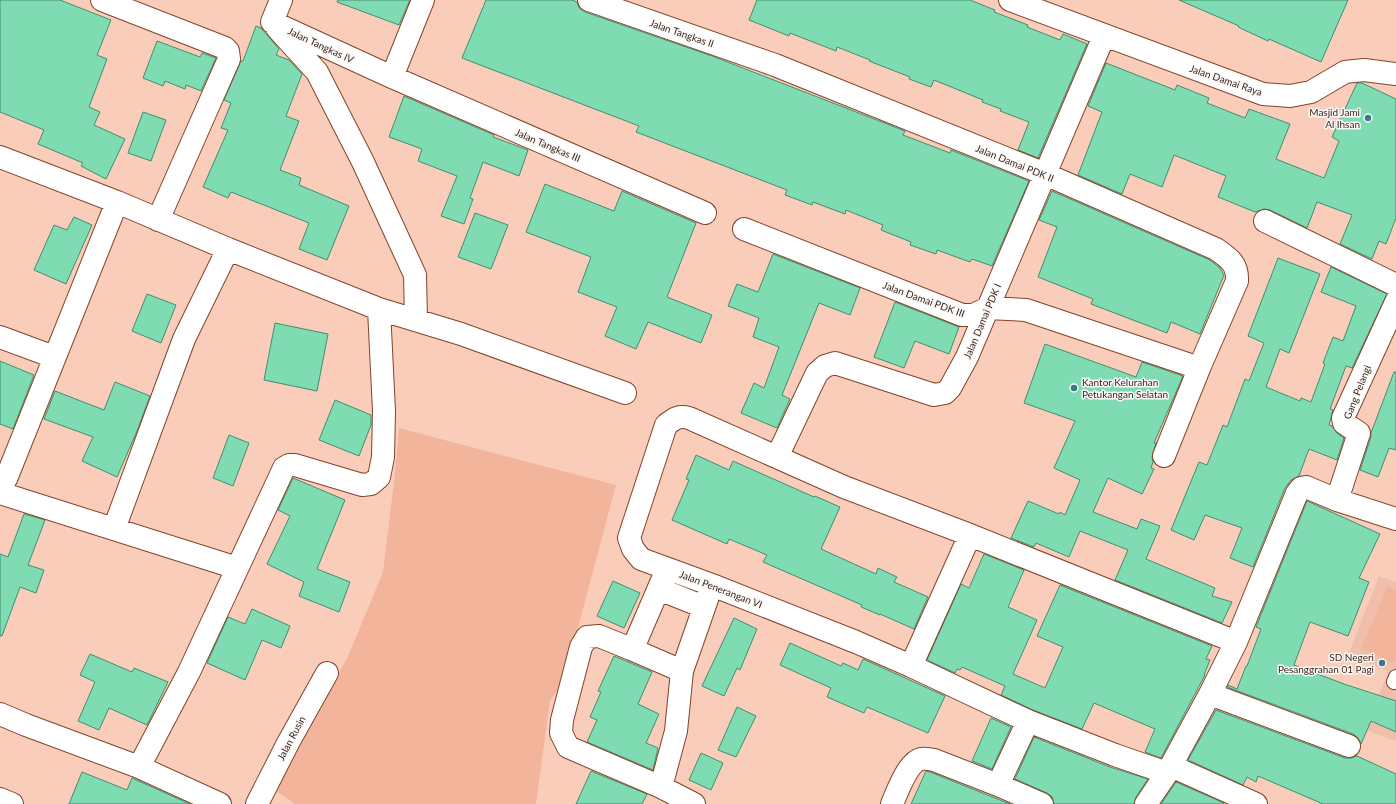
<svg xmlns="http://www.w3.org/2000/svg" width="1396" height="804" font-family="Lato,sans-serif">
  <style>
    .built { fill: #efbfab }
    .green { fill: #f2b59c }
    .building { fill: #7fdbb2; stroke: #3f8f6e }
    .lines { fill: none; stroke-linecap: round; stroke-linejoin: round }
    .lane-casing { stroke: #824328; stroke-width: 16 }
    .street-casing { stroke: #824328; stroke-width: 24 }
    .lane { stroke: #fff; stroke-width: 14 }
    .street { stroke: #fff; stroke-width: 22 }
    .poi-dot { fill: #3a778d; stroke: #f9f9f9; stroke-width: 1.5 }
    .labels { text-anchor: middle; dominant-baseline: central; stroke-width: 3; stroke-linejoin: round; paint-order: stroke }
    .street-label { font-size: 10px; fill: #3f2418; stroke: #f9f9f9 }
    .poi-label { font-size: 10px; fill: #3f2418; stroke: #f9f9f9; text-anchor: end }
  </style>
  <rect width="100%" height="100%" fill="#facdbb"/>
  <path class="built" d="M1379,576L1396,582V741L1366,730L1388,671L1348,655Z"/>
  <path class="green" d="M399,428L616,485L564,680L550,701L536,804H295L276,791L349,654L383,572L394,482Z
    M1387,587L1396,590V658L1394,663L1361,649Z"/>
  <path class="building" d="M0,0H60L111,20L97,55L107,59L89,107L100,112L94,125L125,139L106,179L81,166L83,163L38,144L44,130L0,112Z
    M338,0H410L399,25L337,2Z
    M486,0H572L577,2L579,8L585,12L712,56L905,131L903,135L950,153L951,150L1029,181L992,266L972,259L970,262L937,250L936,254L910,245L911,242L881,230L883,225L846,210L845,214L813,202L812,205L785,195L787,190L636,132L639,126L462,58Z
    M757,0H970L995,10L994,12L1028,25L1027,27L1060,40L1063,34L1087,44L1038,158L1018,150L1029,122L1000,111L1001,109L982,102L983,100L934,80L931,87L909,79L910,77L869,61L870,60L837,47L836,51L790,33L789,36L749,20Z
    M1179,0H1348L1321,62L1269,39L1268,41L1238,27L1239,26Z
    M256,26L261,28L279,49L276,55L289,60L302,74L286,116L299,121L280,170L301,178L299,185L349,206L327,260L299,249L309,223L231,192L228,198L203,187L228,130L221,128L231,103L224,100L241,61H243Z
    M157,41L200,57L202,53L216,58L201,91L186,85L185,89L165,81L163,86L143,78Z
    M1106,63L1175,90L1177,85L1209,98L1207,103L1245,118L1249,109L1290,124L1276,159L1324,178L1339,141L1332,137L1357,83H1362L1396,99V218L1386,244L1379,241L1372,259L1340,244L1352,215L1317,202L1307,228L1270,210L1264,209L1255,212L1218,197L1226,176L1174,155L1162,187L1130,174L1122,194L1078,175L1102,112L1088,106Z
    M404,96L494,135L493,137L528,150L519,176L483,162L470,198L473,199L464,224L441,216L457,176L418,161L422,149L389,137Z
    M143,112L166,120L151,161L128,153Z
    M545,184L614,211L622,191L696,223L667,297L712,315L701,343L648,322L636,349L605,336L617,307L578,292L591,257L526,232Z
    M1052,191L1210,260L1220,268L1224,275L1200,334L1171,322L1167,333L1091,304L1093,299L1038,277L1057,227L1039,220Z
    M475,213L508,225L491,269L458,257Z
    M74,217L92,225L66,284L34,270L54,225L67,230Z
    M773,254L860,288L850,315L819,303L782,395L790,399L777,428L741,413L754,383L764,388L779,347L753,337L759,318L728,306L737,284L758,292Z
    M1278,258L1320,274L1289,353L1280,349L1266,387L1300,401L1301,398L1311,402L1325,364L1323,363L1333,337L1343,341L1356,306L1321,292L1331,267L1387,294L1352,368L1346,366L1330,409L1333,410L1329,425L1332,426L1337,433L1344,438L1337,460L1309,449L1299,476L1291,480L1285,488L1253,567L1230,558L1242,528L1205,515L1194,540L1171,530L1199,462L1207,465L1223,425L1227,427L1245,379L1249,381L1264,343L1248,336Z
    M147,294L176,305L161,343L132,331Z
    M895,302L959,327L949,354L915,341L904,368L874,357Z
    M275,323L328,334L317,391L264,380Z
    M1045,344L1136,377L1142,362L1183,376L1154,443H1156L1152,457L1153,462L1151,468L1154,469L1142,494L1108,478L1093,512L1137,529L1141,519L1160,526L1146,559L1215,588L1212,596L1232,602L1222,623L1115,580L1128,550L1080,531L1069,557L1036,543L1034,547L1011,538L1028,501L1059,514L1060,512L1065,515L1080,480L1054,468L1075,421L1024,403Z
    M0,361L34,375L13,429L0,424Z
    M1394,372H1396V450L1389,448L1378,477L1360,470L1371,437V433Z
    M115,382L150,396L137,431L117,477L82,461L93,437L44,419L55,391L104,410Z
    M335,400L371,415V425L359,456L319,440Z
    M229,435L249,443L233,486L213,478Z
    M696,455L729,470L733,461L814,497L815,496L840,507L821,549L876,574L878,568L897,577L894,582L928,597L914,629L880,614V615L861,607L862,605L763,562L767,555L729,539L727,544L672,520L689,480L686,479Z
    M293,478L345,500L317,569L350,582L339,612L299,596L304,582L267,564L290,516L278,510Z
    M1307,501L1380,534L1359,578L1369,582L1348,636L1310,622L1294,665L1344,684L1396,701V732L1371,721L1361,744L1358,738L1353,734L1227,687L1228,685L1237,689L1246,666H1247L1261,629L1256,627Z
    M24,514L45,520L28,565L44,570L36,593L20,587L2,636H0V554L8,557Z
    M984,554L1024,570L1008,607L1037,620L1013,674L1045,688L1063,647L1037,636L1060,585L1212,646L1206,659L1210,660L1204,675H1205L1161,758L1145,752L1155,729L1094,703L1082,729L1033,710L1001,695L1005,686L962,667L960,670L957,669L955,673L927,660L961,584L969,588Z
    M613,581L640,593L624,628L597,616Z
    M252,609L290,626L281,648L262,640L245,680L207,663L228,617L245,624Z
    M734,618L757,629L740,670L737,668L724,696L702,686Z
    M790,643L841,666L843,663L858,670L863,659L945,696L928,733L867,707L864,713L827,697L831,688L780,665Z
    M90,654L132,672L134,668L168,682L147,725L109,708L99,730L78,721L95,682L80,675Z
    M614,656L652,672L638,704L659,714L646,743L658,748L653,770L587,742L597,720L590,717L601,692L598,691Z
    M737,707L756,716L736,757L718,750Z
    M1216,710L1345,758H1351L1357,756L1396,774V804H1323L1258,776L1256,782L1247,777L1243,785L1188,760Z
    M991,718L1011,727L992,769L972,761Z
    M1034,737L1110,767L1148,779L1136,797L1134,804H1054L1052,797L1047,793L1015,779Z
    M701,753L723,763L711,790L689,780Z
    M591,771L647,794L642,804H576Z
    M926,771L930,772L1010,804H911Z
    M82,772L127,790L132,778L190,804H69Z
    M1176,782L1224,803L1223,804H1161Z"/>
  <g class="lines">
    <g class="lane-casing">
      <path id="lane" d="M1394,682L1396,677"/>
    </g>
    <g class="street-casing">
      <path id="street" d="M102,0L225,48L228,51L229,59L158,220
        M281,0L272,22L392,77L705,213
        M589,0L775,65L1045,174L1216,249C1229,258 1238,264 1237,281L1200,366L1164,456
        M1010,0L1263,94L1290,96L1311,92L1345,72L1364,70L1396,74
        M277,28L317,72L363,162L415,275L416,320
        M392,77L423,0
        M0,157L117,202L228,249L379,309L461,334L625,393
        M1265,221L1396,285
        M744,229L962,315H973L988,308L1026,310L1190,365L1200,366
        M0,337L54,357
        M777,457L817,373L825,366L835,363L934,395L945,393L950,388L967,357L1104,36
        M6,479L117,202
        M0,493L237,568
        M1337,500L1359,433L1344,423L1343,418L1396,302
        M114,529L184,339L228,249
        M667,569L636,641L631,649L599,636L587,637L581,647L562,720L561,733L568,747L661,787L694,804
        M659,589L704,607
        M631,649L682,671
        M911,666L970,535
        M0,714L26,725L139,767L220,804
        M1349,746L1210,694L1236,642L1297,493L1301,488L1306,487L1337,500L1396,519
        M1171,766L1256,804
        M139,767L189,672L284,468L289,465H295L362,485L371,484L379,477L383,457L384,411L379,309
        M1167,773L1115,755L1028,721L911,666L856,642L712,585L641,559L633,549L629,538L666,425C674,419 678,415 689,418L844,487L970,535L1236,642
        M998,785L1028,721
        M661,787L676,731L682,671L712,585
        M0,799L12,804
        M257,804L288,743L327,673
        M892,804C897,792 908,762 921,759C926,758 930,759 934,760L998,785L1042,804
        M1146,804L1167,773L1210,694"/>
    </g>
    <use href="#lane" class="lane"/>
    <use href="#street" class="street"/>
  </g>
  <g class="poi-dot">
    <circle cx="1368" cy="118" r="4"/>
    <circle cx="1074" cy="388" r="4"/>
    <circle cx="1382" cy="663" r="4"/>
  </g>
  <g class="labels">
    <g class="street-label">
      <text transform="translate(682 33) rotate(19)">Jalan Tangkas II</text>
      <text transform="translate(321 45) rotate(25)">Jalan Tangkas IV</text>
      <text transform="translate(1226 80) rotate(19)">Jalan Damai Raya</text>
      <text transform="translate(548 145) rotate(23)">Jalan Tangkas III</text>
      <text transform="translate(1015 163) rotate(22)">Jalan Damai PDK II</text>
      <text transform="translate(924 299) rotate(20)">Jalan Damai PDK III</text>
      <text transform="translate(982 321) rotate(-67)">Jalan Damai PDK I</text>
      <text transform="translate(1357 392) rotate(-68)">Gang Pelangi</text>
      <text transform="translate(721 589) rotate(21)">Jalan Penerangan VI</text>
      <text transform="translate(291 738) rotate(-62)">Jalan Rusin</text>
    </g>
    <g class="poi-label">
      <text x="1360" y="112">Masjid Jami<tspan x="1360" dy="12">Al Ihsan</tspan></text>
      <text x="1082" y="382" text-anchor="start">Kantor Kelurahan<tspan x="1082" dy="12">Petukangan Selatan</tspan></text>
      <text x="1374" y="657">SD Negeri<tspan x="1374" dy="12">Pesanggrahan 01 Pagi</tspan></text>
    </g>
  </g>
</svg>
